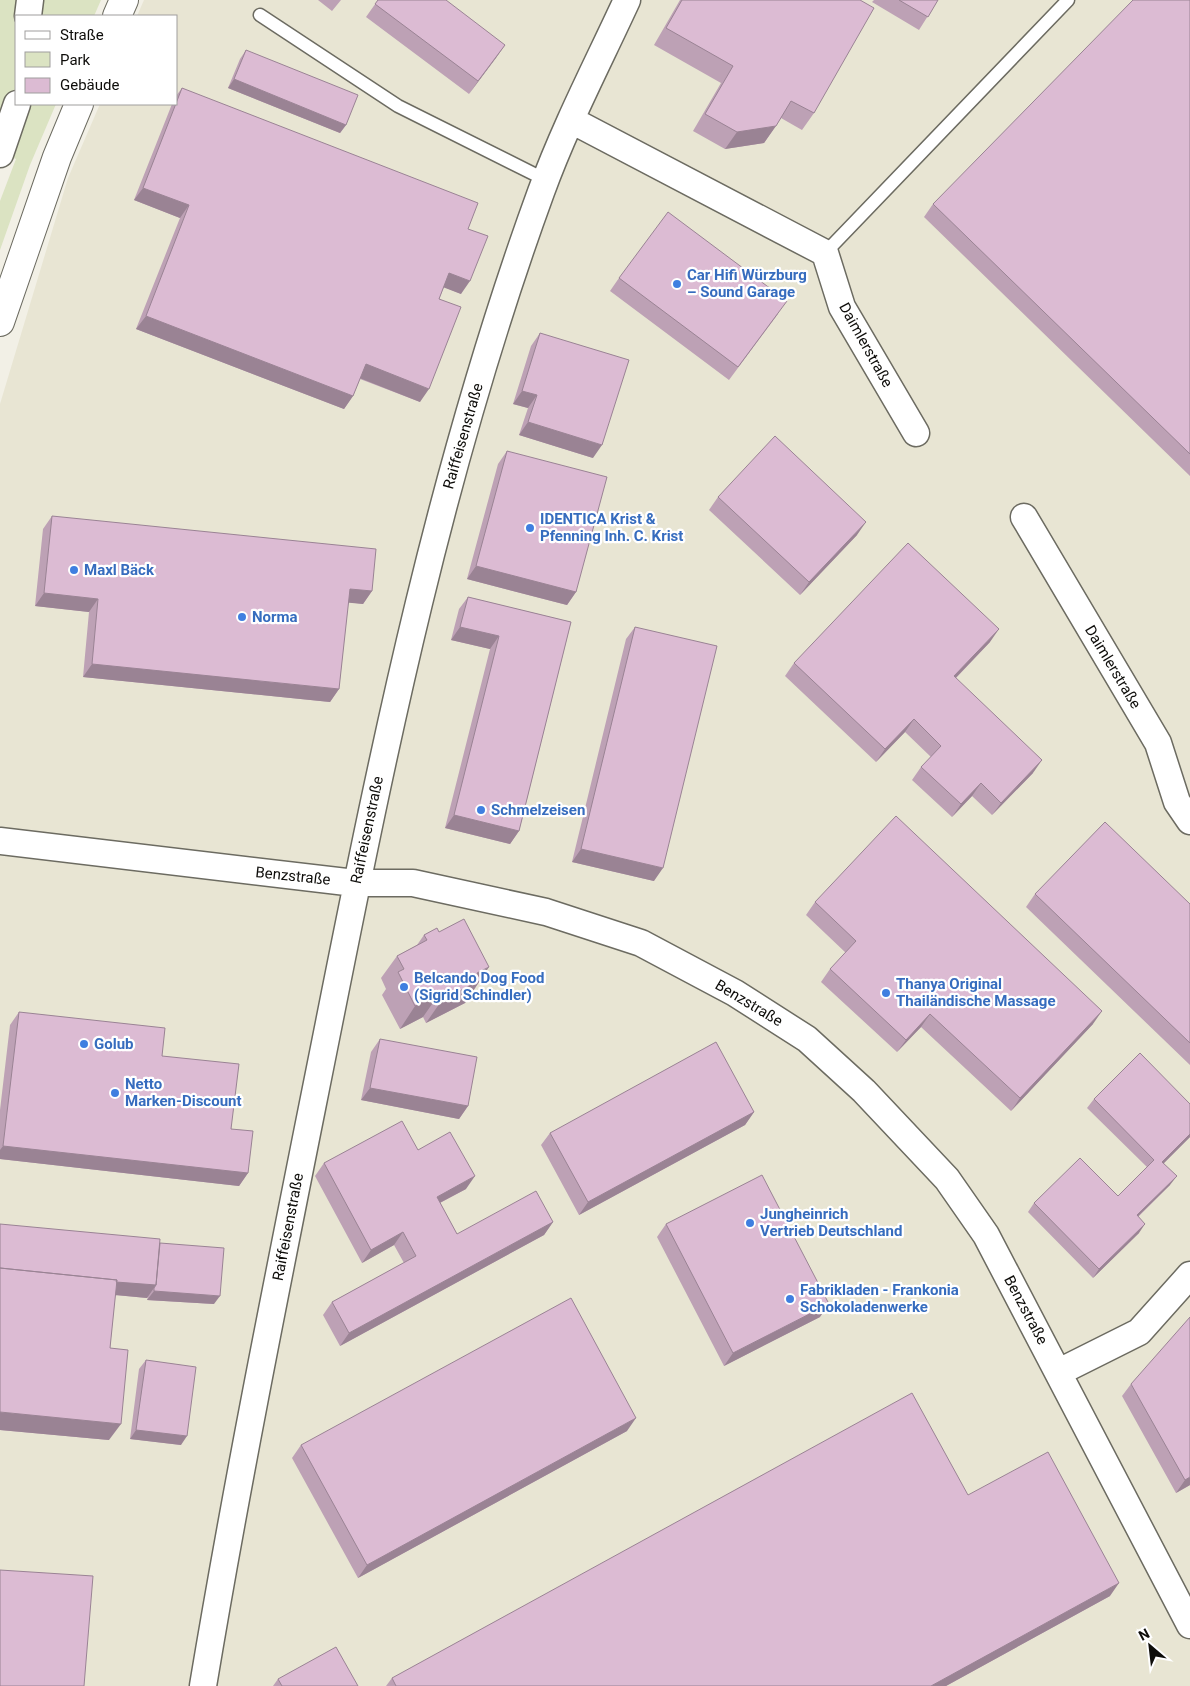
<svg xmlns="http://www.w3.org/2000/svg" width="1190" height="1686" font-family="Roboto,sans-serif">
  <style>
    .built { fill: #e8e5d3 }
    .green { fill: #dbe3c2 }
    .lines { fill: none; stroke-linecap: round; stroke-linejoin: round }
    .service-casing { stroke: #6c6b61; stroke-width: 15 }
    .minor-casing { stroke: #6c6b61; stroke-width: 29 }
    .tertiary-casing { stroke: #6c6b61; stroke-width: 30 }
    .service { stroke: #fff; stroke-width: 12 }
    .minor { stroke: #fff; stroke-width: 26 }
    .tertiary { stroke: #fff; stroke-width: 28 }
    .wall { fill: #bda1b5 }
    .shaded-wall { fill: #9a8394 }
    .building { fill: #dcbbd3; stroke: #9a8394 }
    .shop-dot { fill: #3f7fe0; stroke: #fff; stroke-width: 2 }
    .labels { text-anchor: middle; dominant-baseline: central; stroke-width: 4.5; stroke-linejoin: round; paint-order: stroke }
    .shop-label { font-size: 15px; font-weight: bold; fill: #366cbe; stroke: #fff; text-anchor: start }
    .street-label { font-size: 15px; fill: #0e0d0a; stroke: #fff }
  </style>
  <rect width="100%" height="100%" fill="#f2f0e6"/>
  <path class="built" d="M144,0H1190V1686H0V404L68,178L100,104H176V16H137Z"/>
  <path class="green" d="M0,0H101L94,16H16V104H56L30,165L0,250V201L16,159L0,152Z"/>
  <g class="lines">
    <g class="service-casing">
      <path id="service" d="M260,15L398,106L546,180
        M825,253L1068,0"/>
    </g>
    <g class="minor-casing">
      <path id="minor" d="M28,16L30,0
        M571,120L825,253L842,307L916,433
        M0,154L17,104
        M1024,517L1158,743L1177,802L1190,821
        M0,841L355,883H413L546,912L641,943L735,993L807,1039L864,1091L947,1179L986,1235L1190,1625
        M1059,1372L1139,1332L1190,1275
        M203,1686C240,1464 285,1244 329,1023C385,741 442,463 541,192C565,126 598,63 627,0"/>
    </g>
    <g class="tertiary-casing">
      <path id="tertiary" d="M117,16L124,0
        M0,322L57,157L79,104"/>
    </g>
    <use href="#service" class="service"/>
    <use href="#minor" class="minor"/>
    <use href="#tertiary" class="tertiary"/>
  </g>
  <path class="wall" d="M318,0H341L332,11Z
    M378,0L505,45L469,94L366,17Z
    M680,0H860L814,113L802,130L781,118L764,143L725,149L693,131L721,83L654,45Z
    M874,0H938L919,30L872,2Z
    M1190,0V476L924,217L933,204Z
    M246,50L346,125L340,133L228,88L240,59Z
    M182,88L468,229L461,294L444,287L439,299L420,402L360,379L353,396L344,409L136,329L180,218L134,200L172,104H176V96Z
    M619,278L778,314L729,380L610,291Z
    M540,333L593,458L519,435L528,408L513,404L531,346Z
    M507,451L576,592L567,605L467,579L498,464Z
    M718,497L857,535L800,595L709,510Z
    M52,516L372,591L363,604L348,602L339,689L330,702L83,677L89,612L35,606L43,529Z
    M468,597L571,622L519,831L510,844L445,828L490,649L451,640L459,609Z
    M635,627L654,881L572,862L626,639Z
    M990,642L956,678L1033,773L992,815L972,796L952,817L912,780L921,767L931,757L905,732L876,762L785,676L794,663Z
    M1035,894L1190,904V1065L1026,907Z
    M815,902L1093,1024L1011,1111L921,1027L897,1052L821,982L830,969L846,953L806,915Z
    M439,932L481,979L465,1003L426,1023L423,1017L400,1029L382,995L386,989L381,978L397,956L417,945L424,935Z
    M19,1012L162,1056L248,1173L239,1186L0,1159V1110L10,1025Z
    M380,1039L468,1106L459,1119L361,1100L371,1052Z
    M1094,1099L1190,1104V1137L1164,1163L1170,1185L1138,1217L1139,1233L1093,1278L1028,1212L1034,1203L1118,1196L1147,1167L1087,1108Z
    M754,1112L745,1125L579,1215L541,1145L550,1133Z
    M418,1150L466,1189L440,1203L457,1234L553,1222L544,1235L340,1346L323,1315L332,1302L404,1263L394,1245L362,1263L315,1176L324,1163Z
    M666,1224L820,1317L724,1366L657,1237Z
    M160,1243L214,1304L147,1300L148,1297L147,1298L115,1295L110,1348L109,1440L0,1430Z
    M146,1360L181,1445L130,1439L139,1369Z
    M1131,1384L1190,1485L1176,1493L1122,1396Z
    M627,1431L358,1578L292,1458L301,1445Z
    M968,1495L1110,1596L946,1686H386L392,1678Z
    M278,1679L358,1686H273Z"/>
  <path class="shaded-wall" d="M505,45L496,58L469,94L478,81Z
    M234,79L346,125L340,133L228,88Z
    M776,126L764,143L725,149L737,132Z
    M143,188L189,205L180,218L134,200Z
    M449,273L470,281L461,294L440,286Z
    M146,316L353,396L344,409L136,329Z
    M366,364L429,389L420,402L357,377Z
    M522,391L537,395L528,408L513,404Z
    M528,422L602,445L593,458L519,435Z
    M866,522L857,535L800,595L809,582Z
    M476,566L576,592L567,605L467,579Z
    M350,589L372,591L363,604L341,602Z
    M44,593L98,599L89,612L35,606Z
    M460,627L499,636L490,649L451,640Z
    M999,629L990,642L945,689L954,676Z
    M92,664L339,689L330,702L83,677Z
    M914,719L905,732L876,762L885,749Z
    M1042,760L1033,773L992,815L1001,803Z
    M981,783L972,796L952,817L961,804Z
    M454,815L519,831L510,844L445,828Z
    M581,849L663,868L654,881L572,862Z
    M489,967L465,1003L426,1023L442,1000L477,973Z
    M439,994L423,1017L400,1029L415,1006Z
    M1102,1011L1093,1024L1011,1111L1020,1098Z
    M930,1014L921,1027L897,1052L906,1040Z
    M370,1088L468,1106L459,1119L361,1100Z
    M754,1112L745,1125L579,1215L588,1202Z
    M1190,1134V1137L1156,1171L1162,1162Z
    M3,1146L248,1173L239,1186L0,1159V1150Z
    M475,1176L466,1189L428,1209L437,1197Z
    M1177,1176L1170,1185L1130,1224L1137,1215Z
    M553,1222L544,1235L340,1346L349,1333Z
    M1145,1224L1139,1233L1093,1278L1099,1269Z
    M403,1232L394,1245L362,1263L371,1250Z
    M0,1271L156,1285L147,1298L0,1284Z
    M154,1291L220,1296L214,1304L147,1300Z
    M829,1304L820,1317L724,1366L733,1353Z
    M0,1412L121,1424L109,1440L0,1430Z
    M636,1418L627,1431L358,1578L367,1565Z
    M136,1430L187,1436L181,1445L130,1439Z
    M1190,1477V1485L1176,1493L1185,1480Z
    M1119,1583L1110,1596L946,1686H931Z"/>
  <path class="building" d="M378,0H446L505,45L478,81L375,4Z
    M682,0H860L874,8L814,113L791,101L776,126L737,132L705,114L733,66L666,28Z
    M899,0H938L928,17Z
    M1133,0H1190V454L933,204Z
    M246,50L358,95L346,125L234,79Z
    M182,88L478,203L468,229L488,236L470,281L449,273L439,299L461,307L429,389L366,364L353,396L146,316L189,205L143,188Z
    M668,212L787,301L738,367L619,278Z
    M540,333L629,360L602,445L528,422L537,395L522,391Z
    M775,436L866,522L809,582L718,497Z
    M507,451L607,477L576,592L476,566Z
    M52,516L376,549L372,591L350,589L339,689L92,664L98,599L44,593Z
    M908,543L999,629L954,676L1042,760L1001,803L981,783L961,804L921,767L941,746L914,719L885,749L794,663Z
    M468,597L571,622L519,831L454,815L499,636L460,627Z
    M635,627L717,646L663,868L581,849Z
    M896,816L1102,1011L1020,1098L930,1014L906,1040L830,969L856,941L815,902Z
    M1105,822L1190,904V1043L1035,894Z
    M464,919L489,967L477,973L481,980L442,1000L439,994L415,1006L398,972L404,969L397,956L427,940L424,935L437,928L439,932Z
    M19,1012L165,1028L162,1056L239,1064L231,1129L253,1131L248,1173L3,1146Z
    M380,1039L477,1057L468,1106L370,1088Z
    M716,1042L754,1112L588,1202L550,1133Z
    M1140,1053L1190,1104V1134L1162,1162L1177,1176L1137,1215L1145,1224L1099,1269L1034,1203L1080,1158L1118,1196L1154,1160L1094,1099Z
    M402,1121L418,1150L450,1132L475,1176L437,1197L457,1234L536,1191L553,1222L349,1333L332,1302L416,1256L403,1232L371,1250L324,1163Z
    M762,1175L829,1304L733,1353L666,1224Z
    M0,1224L160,1239L156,1285L116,1282L117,1280L0,1268Z
    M160,1243L224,1248L220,1296L154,1291V1288L156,1285Z
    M0,1268L117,1280L110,1348L128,1350L121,1424L0,1412Z
    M571,1298L636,1418L367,1565L301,1445Z
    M1190,1317V1477L1185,1480L1131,1384Z
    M146,1360L196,1367L187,1436L136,1430Z
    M912,1393L968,1495L1048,1452L1119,1583L931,1686H396L392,1678Z
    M0,1570L93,1576L84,1686H0Z
    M336,1647L358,1686H282L278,1679Z"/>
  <g class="shop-dot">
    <circle cx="677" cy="284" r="5"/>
    <circle cx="530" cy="528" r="5"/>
    <circle cx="74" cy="570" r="5"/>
    <circle cx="242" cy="617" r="5"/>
    <circle cx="481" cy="810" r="5"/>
    <circle cx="404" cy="987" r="5"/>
    <circle cx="886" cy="993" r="5"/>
    <circle cx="84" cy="1044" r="5"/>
    <circle cx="115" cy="1093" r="5"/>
    <circle cx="750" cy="1223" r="5"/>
    <circle cx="790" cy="1299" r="5"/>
  </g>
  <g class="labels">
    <g class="shop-label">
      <text x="687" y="275">Car Hifi Würzburg<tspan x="687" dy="17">– Sound Garage</tspan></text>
      <text x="540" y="519">IDENTICA Krist &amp;<tspan x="540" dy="17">Pfenning Inh. C. Krist</tspan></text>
      <text x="84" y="570">Maxl Bäck</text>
      <text x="252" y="617">Norma</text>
      <text x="491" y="810">Schmelzeisen</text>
      <text x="414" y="978">Belcando Dog Food<tspan x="414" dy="17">(Sigrid Schindler)</tspan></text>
      <text x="896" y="984">Thanya Original<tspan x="896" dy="17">Thailändische Massage</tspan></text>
      <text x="94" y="1044">Golub</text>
      <text x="125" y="1084">Netto<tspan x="125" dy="17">Marken-Discount</tspan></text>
      <text x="760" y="1214">Jungheinrich<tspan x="760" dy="17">Vertrieb Deutschland</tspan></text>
      <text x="800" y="1290">Fabrikladen - Frankonia<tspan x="800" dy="17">Schokoladenwerke</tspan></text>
    </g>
    <g class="street-label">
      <text transform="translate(866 345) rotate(61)">Daimlerstraße</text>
      <text transform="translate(463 436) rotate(-74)">Raiffeisenstraße</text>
      <text transform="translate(1113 667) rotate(59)">Daimlerstraße</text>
      <text transform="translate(367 830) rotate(-78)">Raiffeisenstraße</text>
      <text transform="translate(293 876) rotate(6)">Benzstraße</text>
      <text transform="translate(749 1003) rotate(31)">Benzstraße</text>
      <text transform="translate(288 1227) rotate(-79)">Raiffeisenstraße</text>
      <text transform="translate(1026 1310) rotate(62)">Benzstraße</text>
    </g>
  </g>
  <rect x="15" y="15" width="162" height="90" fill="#ffffff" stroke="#9f9e9d"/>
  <rect x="25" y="31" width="25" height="8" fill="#ffffff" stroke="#9f9e9d"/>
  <text x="60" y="40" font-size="15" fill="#0e0d0a">Straße</text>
  <rect x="25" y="52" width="25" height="15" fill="#dbe3c2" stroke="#9f9e9d"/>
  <text x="60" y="65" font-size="15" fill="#0e0d0a">Park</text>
  <rect x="25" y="78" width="25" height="15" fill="#dcbbd3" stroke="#9f9e9d"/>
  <text x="60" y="90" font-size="15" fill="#0e0d0a">Gebäude</text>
  <g transform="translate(1150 1646) rotate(332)" stroke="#ffffff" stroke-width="4" paint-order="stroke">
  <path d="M0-4L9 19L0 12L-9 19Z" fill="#0e0d0a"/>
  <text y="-8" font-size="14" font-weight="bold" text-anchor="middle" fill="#0e0d0a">N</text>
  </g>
</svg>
